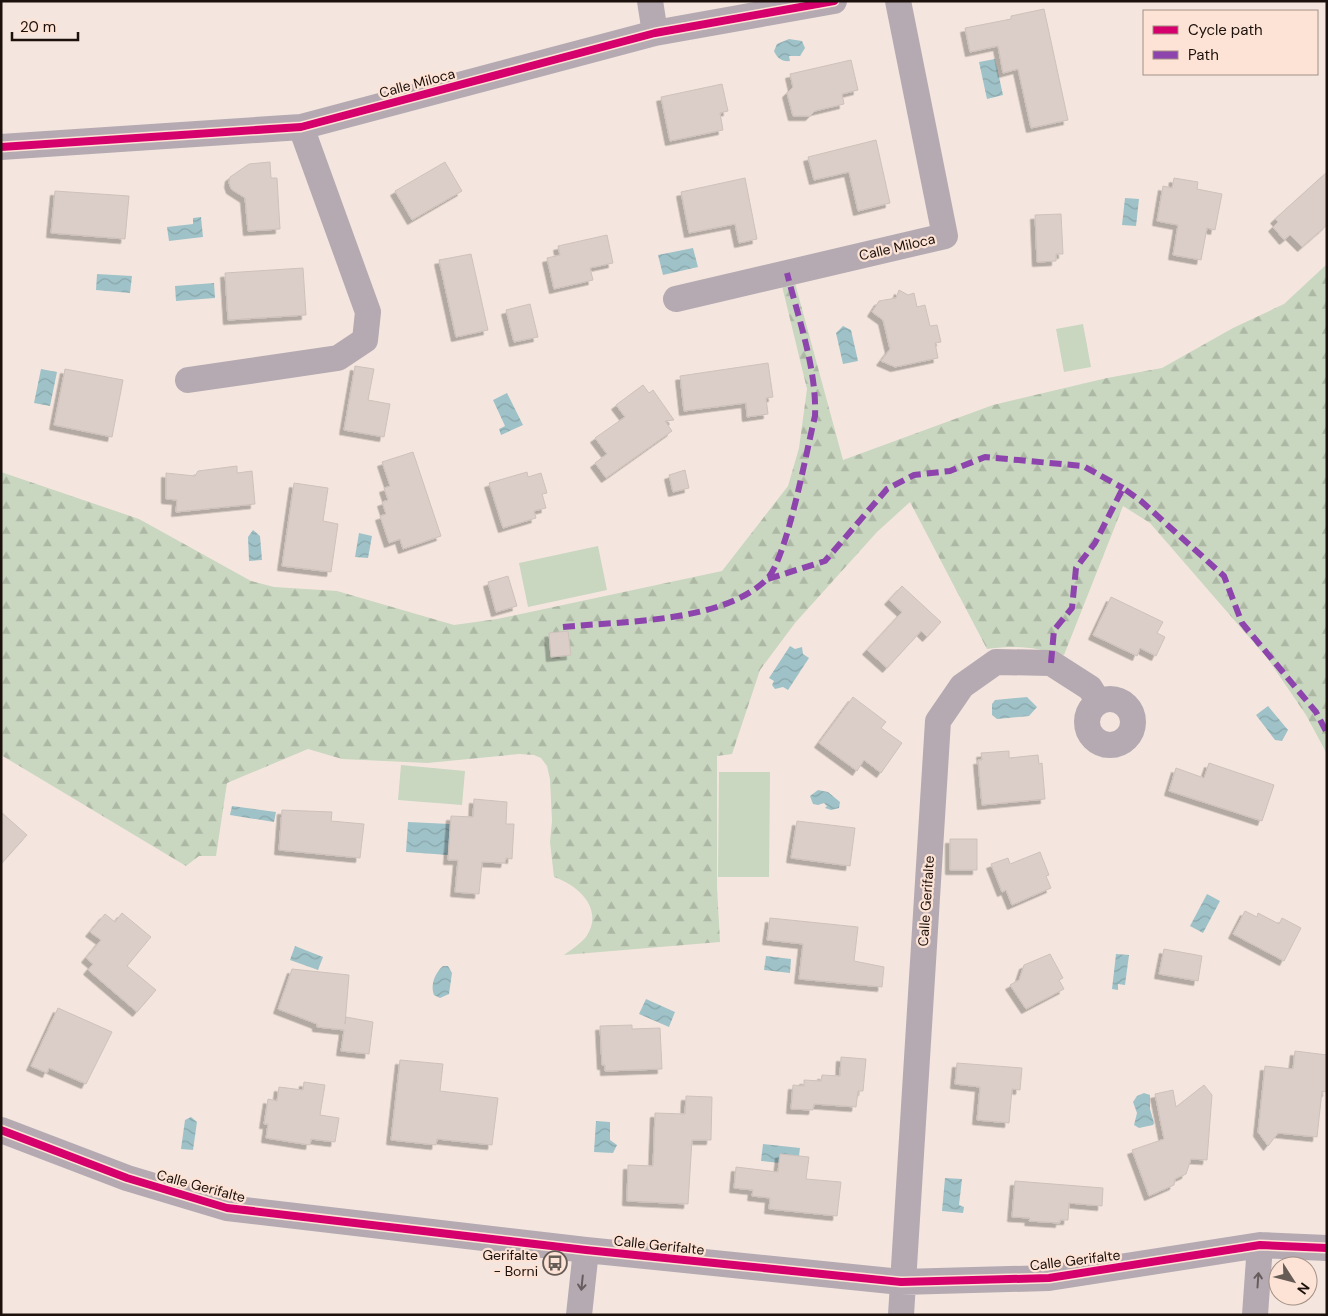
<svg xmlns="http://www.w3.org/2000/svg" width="1328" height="1316" font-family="'DM Sans',sans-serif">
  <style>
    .forest { fill: url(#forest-firs) }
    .park { fill: #c9d6c0 }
    .water { fill: url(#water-waves) }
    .building { fill: #dbcdc8; stroke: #cec1bb; filter: url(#shadow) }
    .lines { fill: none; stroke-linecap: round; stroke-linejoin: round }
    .street { stroke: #b5aab2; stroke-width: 26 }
    .quiet { stroke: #8e44ad; stroke-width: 6; stroke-dasharray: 12 6; stroke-linecap: butt }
    .cycleway-casing { stroke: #fde3d5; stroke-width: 11 }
    .cycleway { stroke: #d6006c; stroke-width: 8 }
    .oneway { stroke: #685d5e }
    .labels { text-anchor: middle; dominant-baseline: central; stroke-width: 4.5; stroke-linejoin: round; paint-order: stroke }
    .street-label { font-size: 14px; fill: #1b100b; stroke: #fde3d5 }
    .poi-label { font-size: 14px; fill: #1b100b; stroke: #fde3d5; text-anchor: end }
  </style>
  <defs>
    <pattern id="forest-firs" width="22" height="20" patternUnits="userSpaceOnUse" patternTransform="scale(1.25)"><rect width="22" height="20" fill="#c9d6c0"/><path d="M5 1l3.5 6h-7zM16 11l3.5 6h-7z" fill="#acb7a4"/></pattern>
    <pattern id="water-waves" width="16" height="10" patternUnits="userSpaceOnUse" patternTransform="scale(1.25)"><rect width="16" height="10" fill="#9fc2c8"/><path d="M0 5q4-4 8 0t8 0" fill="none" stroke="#88a6aa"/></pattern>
    <filter id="shadow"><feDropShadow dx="-4.5" dy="4.5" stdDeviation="0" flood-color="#0004"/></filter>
  </defs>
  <rect width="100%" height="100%" fill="#f4e6de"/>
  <path class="forest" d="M1327,264V754L1306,715L1268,659L1150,523L1123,506L1064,655C1033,647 1018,645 987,649L910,502L877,532L795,623L760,670L732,754L717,756V887L720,942L564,955C571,950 580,944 586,937C605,909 578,885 554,877L550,842L552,821L550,779L547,766L541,758L534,755L519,754L427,763L342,759L308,749L227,783L216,856H199L186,866L1,755V472L139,519L251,581L274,587L337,591L454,625L497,619L722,571L788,486L799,448L807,389L782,286L795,283L843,460L993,405L1107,378L1162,368L1233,328L1284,304Z"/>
  <path class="park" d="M1083,324L1091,367L1064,372L1056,329Z
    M598,546L607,590L528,607L519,563Z
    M401,765L465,771L462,805L398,800Z
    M719,772H770L769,877H718Z"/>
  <path class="water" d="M789,39L802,41L805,48L800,56H789L790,61C782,62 777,58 774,51L777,44Z
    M995,59L1003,95L987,99L979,62Z
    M1125,198L1139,199L1136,226L1122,225Z
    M201,217L203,237L169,241L167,227L193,224V218Z
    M693,248L698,267L663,275L658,255Z
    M97,274L132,276L130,293L96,290Z
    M214,283L215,298L176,301L175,286Z
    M843,326L851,330L858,361L843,364L836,333Z
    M41,369L57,372L50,406L34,403Z
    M507,393L523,425L501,435L499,429L505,426L493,400Z
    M253,530L260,536L262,560L249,561L248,537Z
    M359,533L372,536L368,558L355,557Z
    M790,646L795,649L802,647L803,654L809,658L788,690L783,687L775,689L772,685L774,681L769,678Z
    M1027,697L1037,707L1029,716L997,719L992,715V704L995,700Z
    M1268,706L1288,730L1282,741L1275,740L1256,715Z
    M818,790L828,792L840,802L839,808L831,810L825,808L827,806L824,803L818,805L813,804L810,796Z
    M232,806L276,812L274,822L230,815Z
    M408,822L450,824L448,855L406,852Z
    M1207,894L1220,901L1203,933L1190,926Z
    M295,946L323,957L318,970L290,960Z
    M1116,954L1129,955L1125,985L1118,984V990L1112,989Z
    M766,956L791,959L790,973L764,970Z
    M443,966H448L452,973L449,994L440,998L434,995C430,985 435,973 443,966Z
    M646,999L675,1012L669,1027L639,1014Z
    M1144,1093L1150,1095V1109L1154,1123L1153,1125L1139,1128L1134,1125L1137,1113L1133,1102L1137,1096Z
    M191,1117L197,1122L193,1150L181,1149L185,1120Z
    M596,1121L610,1122V1140L617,1145L613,1153L594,1152Z
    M763,1144L800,1148L799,1156L780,1154L779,1163L761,1161Z
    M945,1178L962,1179L959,1205L964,1207L963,1213L942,1211Z"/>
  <path class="building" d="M1044,9L1068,120L1031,128L1018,69L1003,73L998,46L970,52L965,28L1011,19V16Z
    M851,60L858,90L842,94L844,104L815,111L810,116H793L787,93L793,87L790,74Z
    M722,84L728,111L720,113L723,130L670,141L661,97Z
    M876,140L890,203L858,211L849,172L814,180L808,157Z
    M270,162L271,178H277L280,229L248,231L245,198L231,189L229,183L230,177L249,164Z
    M445,162L462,191L412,220L395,191Z
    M1327,172V225L1302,247L1290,235L1284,240L1273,227L1278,222L1275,219Z
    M745,178L757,239L739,243L735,224L689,233L681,192Z
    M1174,178L1198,182L1197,189L1222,194L1215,230L1207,228L1201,260L1173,255L1178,225L1157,221L1163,186L1172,188Z
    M55,191L129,196L125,239L51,233Z
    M1061,214L1063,254H1056V261L1037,262L1035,215Z
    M607,235L613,263L590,268L593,280L554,289L547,258L560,255L558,246Z
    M471,254L488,330L456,337L439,260Z
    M303,268L306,315L228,320L225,273Z
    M899,290L908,295L914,293L917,307L925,305L930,326L937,325L941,342L935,343L938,358L895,367L881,361L890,349L883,320L872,312L879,301L896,298Z
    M530,304L538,337L514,342L506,310Z
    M768,363L773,397L766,398L768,414L747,417L746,403L684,411L680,376Z
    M355,366L374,369L368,400L390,404L384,437L344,430Z
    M65,369L123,380L112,437L54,425Z
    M643,385L649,393L653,390L674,420L665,421L672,431L606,478L595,463L607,454L595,438L625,417L616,405Z
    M413,452L441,536L403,549L400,539L389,543L380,516L386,514L382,502L388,500L384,488L390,486L382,462Z
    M237,466V473L252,471L255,504L176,512L177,500L166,499V473L195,476L198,471Z
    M685,470L689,488L673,492L669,475Z
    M527,472L528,477L541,473L547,493L542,494L546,508L534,511L536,518L503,528L489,483Z
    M294,483L328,488L323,521L338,524L331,572L282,566Z
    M508,576L517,606L496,612L488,582Z
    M902,586L941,622L927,637L921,631L887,668L867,650L902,612L889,600Z
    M1111,597L1163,622L1157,633L1165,637L1156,656L1140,648L1137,656L1093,635Z
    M568,631L571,655L551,657L549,633Z
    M853,697L886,722L881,728L902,743L881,773L864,760L857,771L819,743Z
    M1009,751V758L1038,755L1039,764L1042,763L1045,799L982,805L978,760H982L981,753Z
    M1209,763L1274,785L1262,821L1169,791L1176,768L1204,778Z
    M474,799L507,802L506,824H514L512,859L506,858L505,863L482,862L479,894L455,892L458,860H448L451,816L473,817Z
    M282,810L332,812L331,821L364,824L360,858L279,850Z
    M1,812L27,835L1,864Z
    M797,821L855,828L850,866L791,858Z
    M950,839H977V870H950Z
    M1040,852L1049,875L1046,876L1051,888L1012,905L1006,890L1002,892L991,864L1008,858L1010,864Z
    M1245,911L1257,917L1258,913L1279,924L1282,918L1301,928L1284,961L1233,934Z
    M122,913L151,937L127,966L156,990L137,1012L88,970L93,964L86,958L101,940L90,932L105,914L115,922Z
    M770,918L858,927L854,961L884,967L882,987L799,979L803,944L767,940Z
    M1164,949L1202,956L1198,981L1159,974Z
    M1050,954L1063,978L1059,980L1064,989L1026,1009L1010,985L1019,980L1024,965Z
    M292,969L349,975L345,1024L346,1017L373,1022L369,1054L341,1051L344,1030L317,1027V1024L278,1009Z
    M58,1008L112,1032L86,1084L49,1068L47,1073L31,1066Z
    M632,1025V1029L660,1028L662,1069L605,1071V1065H602L600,1026Z
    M1295,1051L1327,1055V1092L1322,1091L1317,1137L1278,1133L1268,1146L1258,1132L1265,1066L1293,1069Z
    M841,1057L866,1059L863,1091H858L856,1107L814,1104L813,1110L791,1109L793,1085L804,1086V1080L821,1081L822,1075L840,1076Z
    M400,1060L443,1064L440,1091L498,1098L492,1145L437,1139L436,1145L391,1140Z
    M957,1063L1022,1068L1020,1090L1012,1089L1009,1123L977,1120L980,1087L955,1084Z
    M304,1082L325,1085L320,1115L339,1118L335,1142L311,1139L310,1145L266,1138L268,1124H264L268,1099L277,1101L279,1087L303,1090Z
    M1204,1085L1212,1095L1207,1160L1191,1159L1186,1174L1175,1179L1174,1185L1149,1196L1132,1150L1164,1139L1155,1094L1173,1090L1176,1107Z
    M686,1096L712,1097L711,1140H692L688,1204L627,1201L628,1165L653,1166L655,1113L685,1114Z
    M780,1154L809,1157L806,1179L841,1182L837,1216L769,1209L770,1198L752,1196L753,1190L734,1188L736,1167L778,1172Z
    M1015,1181L1103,1188L1102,1206L1069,1203L1068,1220H1060V1223L1029,1221L1030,1218L1012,1217Z"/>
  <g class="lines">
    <path class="street" d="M650,1L655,33
      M1,147L301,127L655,33L834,1
      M676,299L945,236L898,1
      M188,380L338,358L365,340L368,312L301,127
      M1087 722a23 23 0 1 1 46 0a23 23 0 1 1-46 0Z
      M1,1130L127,1178L227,1208L586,1250L901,1282L1049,1278L1260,1245L1327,1248
      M579,1315L586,1250
      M901,1315L938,721L962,686L996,662L1051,663L1090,688L1098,701
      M1255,1315L1260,1245"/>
    <path class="quiet" d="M768,579L825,561L887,489L914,475L950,471L985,457L1083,466L1123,488
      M563,627C622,621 723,623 767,579C787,559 807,448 815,416C817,370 798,317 787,273
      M1051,663L1054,630L1072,608L1076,568L1095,543L1123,488L1141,501L1224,576L1242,623L1316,712L1327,733"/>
    <g class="cycleway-casing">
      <path id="cycleway" d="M1,147L301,127L655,33L834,1
        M1,1130L127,1178L227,1208L586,1250L901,1282L1049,1278L1260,1245L1327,1248"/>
    </g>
    <use href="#cycleway" class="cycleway"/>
  </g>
  <defs><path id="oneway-shaft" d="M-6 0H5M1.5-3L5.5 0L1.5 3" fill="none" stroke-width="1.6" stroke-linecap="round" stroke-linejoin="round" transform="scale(1.25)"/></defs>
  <g class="oneway">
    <use href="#oneway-shaft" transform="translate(1258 1280) rotate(-86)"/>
    <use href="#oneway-shaft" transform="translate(582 1283) rotate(96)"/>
  </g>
  <defs>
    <g id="bus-ring" transform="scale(1.25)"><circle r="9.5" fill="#fde3d5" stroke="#675b55" stroke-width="1.5"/><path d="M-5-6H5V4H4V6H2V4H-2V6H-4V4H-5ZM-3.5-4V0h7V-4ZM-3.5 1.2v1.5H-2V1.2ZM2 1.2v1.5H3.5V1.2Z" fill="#675b55"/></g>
  </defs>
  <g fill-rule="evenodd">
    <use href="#bus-ring" x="555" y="1263"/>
  </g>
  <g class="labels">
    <g class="street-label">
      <text transform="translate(417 83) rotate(-15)">Calle Miloca</text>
      <text transform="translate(897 247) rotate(-13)">Calle Miloca</text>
      <text transform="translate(926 901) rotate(-86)">Calle Gerifalte</text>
      <text transform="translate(201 1186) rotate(15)">Calle Gerifalte</text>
      <text transform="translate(659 1245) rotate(6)">Calle Gerifalte</text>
      <text transform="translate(1075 1260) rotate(-7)">Calle Gerifalte</text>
    </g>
    <g class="poi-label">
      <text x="538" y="1255">Gerifalte<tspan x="538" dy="16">- Borni</tspan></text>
    </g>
  </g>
  <rect width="1328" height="1316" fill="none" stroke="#1b100b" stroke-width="5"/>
  <rect x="1143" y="10" width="175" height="65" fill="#fde3d5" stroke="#a38f84"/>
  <rect x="1153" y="26" width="25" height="8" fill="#d6006c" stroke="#a38f84"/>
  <text x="1188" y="35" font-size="15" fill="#1b100b">Cycle path</text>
  <rect x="1153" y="51" width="25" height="8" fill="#8e44ad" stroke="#a38f84"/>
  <text x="1188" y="60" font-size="15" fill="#1b100b">Path</text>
  <g transform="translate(1293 1281) rotate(126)"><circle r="24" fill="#fde3d5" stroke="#a38f84"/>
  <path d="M0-4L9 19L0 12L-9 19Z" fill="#675b55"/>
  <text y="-8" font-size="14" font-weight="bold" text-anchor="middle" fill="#1b100b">N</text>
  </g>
  <path d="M12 32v8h66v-8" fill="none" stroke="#1b100b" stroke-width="2.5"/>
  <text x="20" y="32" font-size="15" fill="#1b100b" stroke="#fde3d5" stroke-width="4" paint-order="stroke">20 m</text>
</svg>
